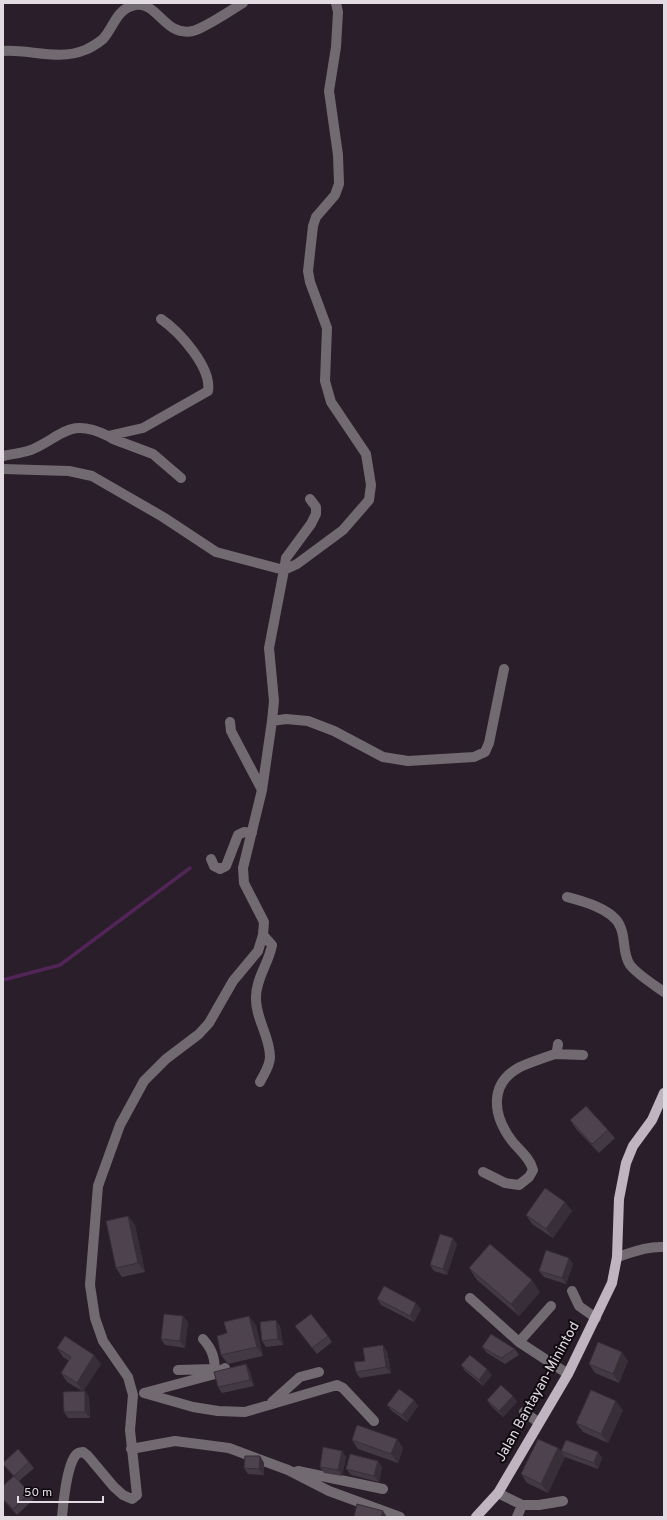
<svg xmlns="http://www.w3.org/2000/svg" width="667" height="1520" font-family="Overpass,sans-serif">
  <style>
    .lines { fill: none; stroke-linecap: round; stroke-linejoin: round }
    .stream { stroke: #522557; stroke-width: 3.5 }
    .minor { stroke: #716b71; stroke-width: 10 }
    .major { stroke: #c0b4c1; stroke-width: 10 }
    .wall { fill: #433944 }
    .shaded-wall { fill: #372e37 }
    .building { fill: #4e424f; stroke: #372e37 }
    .labels { text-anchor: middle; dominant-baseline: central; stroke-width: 4; stroke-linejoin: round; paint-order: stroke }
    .street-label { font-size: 14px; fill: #e2dbe2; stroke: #0f0a0f }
  </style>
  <rect width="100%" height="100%" fill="#291e29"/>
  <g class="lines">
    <path class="stream" d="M3,980L60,965L190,868"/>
    <path class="minor" d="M3,51C29,49 59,61 85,50C90,48 98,43 103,39C114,27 116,9 135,5C158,1 164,37 193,31C205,28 231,10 243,3
      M161,319C180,332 212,368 208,391L143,428L108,436L113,439L153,454L181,478
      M3,456C12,454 22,453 31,450C63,436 69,417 108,436
      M3,469L69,471L92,476L163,517L216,552L284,570L286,558L311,524L316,514V507L310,499
      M272,721L286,719L308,721L334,731L383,757L408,761L474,757L485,752L489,743L504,669
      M230,722L231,731L262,790
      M211,859L214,866L220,869L226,866L238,835L244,832L252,833
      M567,897C582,901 613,909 620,926C626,938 622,953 630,965C638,975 653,984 664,992
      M555,1054L583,1055
      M260,1082C264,1074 270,1066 270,1057C270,1036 255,1018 256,997C256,978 269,963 272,945L263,935
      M483,1172L505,1183L519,1185L529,1177L533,1170C530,1158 520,1151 512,1141C493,1116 488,1084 520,1067C531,1062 543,1058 555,1054L557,1051L558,1044
      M617,1257C633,1252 648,1246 664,1247
      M572,1291L579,1306L596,1318
      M470,1298L519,1342L568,1374
      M203,1339C213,1350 215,1359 215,1374
      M519,1342L551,1306
      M178,1370L213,1369
      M144,1393L193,1407L218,1411L245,1412L337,1385L343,1388L374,1421
      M144,1393L215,1374L225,1368
      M272,1402L300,1377L319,1372
      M524,1412L538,1422
      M131,1449L175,1441L229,1448L288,1470L329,1491L400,1517
      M298,1471L383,1489
      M498,1493L522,1505L517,1517
      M522,1505H539L563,1501
      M62,1517C63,1503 67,1467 75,1456C77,1453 80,1452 83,1452L88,1456L114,1487L123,1495L132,1499L137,1495L130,1430L133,1395L128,1377L103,1341L95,1318L90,1285L98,1186L120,1125L144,1081L166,1059L199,1034L209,1023L233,981L258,951L263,935L264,922L244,883L243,868L262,790L272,721L274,701L269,648L284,570L297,564L343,530L369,500L371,485L366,454L331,402L325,381L327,328L310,282L308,271L313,226L316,217L335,195L339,184L338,155L329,91L336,47L338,12L336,3"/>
    <path class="major" d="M476,1517L498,1493L568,1374L612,1283L617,1257L619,1199L626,1163L633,1146L652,1120L664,1093"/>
  </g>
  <path class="wall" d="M570,1120L608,1130L615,1138L599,1153L576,1129Z
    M565,1202L572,1211L553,1238L532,1224L526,1215Z
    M128,1216L135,1225L145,1272L122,1277L116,1268Z
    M457,1244L447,1275L434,1271L430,1265Z
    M569,1258L573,1264L566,1284L544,1277L539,1271Z
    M469,1268L540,1292L519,1316L477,1280Z
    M377,1299L421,1309L414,1322L381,1305Z
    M188,1322L185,1348L165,1345L161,1339Z
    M256,1325L263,1356L228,1364L221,1355Z
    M280,1326L283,1345L266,1347L262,1341Z
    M295,1326L328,1336L332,1342L317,1354Z
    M482,1347L515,1349L519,1355L505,1364L487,1353Z
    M57,1348L101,1364L83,1391H85L89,1397L90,1418H68L64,1412L82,1391L67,1382L61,1373L69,1361L63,1357Z
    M387,1351L391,1373L360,1378L356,1372L365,1361Z
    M628,1361L619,1383L595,1373L589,1364Z
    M246,1364L250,1371L254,1386L222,1393L218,1387Z
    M461,1365L492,1375L483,1386L465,1371Z
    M513,1396L517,1402L503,1417L491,1406L487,1400Z
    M414,1400L418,1406L407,1422L392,1411L387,1405Z
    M623,1410L608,1443L583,1432L576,1423Z
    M397,1439L403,1448L398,1463L358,1449L352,1440Z
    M558,1448L561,1451L598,1452L602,1458L598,1469L565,1457L548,1493L527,1483L521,1474Z
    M342,1451L346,1457L342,1476L324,1473L320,1467Z
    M260,1456L264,1463V1475L248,1474L244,1468Z
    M378,1461L382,1467L379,1482L351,1475L346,1469Z
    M29,1462L34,1468L19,1481L30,1493L34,1499L17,1515L3,1500V1486L13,1476L3,1464Z"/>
  <path class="shaded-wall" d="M565,1202L572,1211L553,1238L546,1229Z
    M128,1216L135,1225L145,1272L138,1263Z
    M453,1238L457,1244L447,1275L443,1269Z
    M569,1258L573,1264L566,1284L562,1278Z
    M532,1280L540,1292L519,1316L511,1304Z
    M416,1303L421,1309L414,1322L410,1316Z
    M183,1316L188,1322L185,1348L180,1341Z
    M249,1316L256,1325L263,1356L257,1347Z
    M276,1320L280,1326L283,1345L278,1339Z
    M383,1345L387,1351L391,1373L386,1367Z
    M622,1352L628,1361L619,1383L613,1374Z
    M94,1355L101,1364L83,1392L77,1383Z
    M246,1364L250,1371L254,1386L250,1380Z
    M487,1369L492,1375L483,1386L479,1380Z
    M85,1391L89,1397L90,1418L85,1412Z
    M513,1396L517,1402L503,1417L499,1411Z
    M414,1400L418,1406L407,1422L402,1415Z
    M616,1401L623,1410L608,1443L601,1434Z
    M397,1439L403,1448L398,1463L391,1454Z
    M558,1448L565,1457L548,1493L541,1484Z
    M342,1451L346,1457L342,1476L338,1470Z
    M598,1452L602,1458L598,1469L594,1463Z
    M260,1456L264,1463V1475L259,1469Z
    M378,1461L382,1467L379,1482L374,1476Z
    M383,1511L387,1517H381Z"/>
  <path class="building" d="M586,1106L608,1130L592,1144L570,1120Z
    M545,1188L565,1202L546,1229L526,1215Z
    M128,1216L138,1263L116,1268L106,1221Z
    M440,1234L453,1238L443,1269L430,1265Z
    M490,1244L532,1280L511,1304L469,1268Z
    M546,1250L569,1258L562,1278L539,1271Z
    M384,1286L416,1303L410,1316L377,1299Z
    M164,1314L183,1316L180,1341L161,1339Z
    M311,1314L328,1336L312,1348L295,1326Z
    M249,1316L257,1347L221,1355L217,1336L227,1333L224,1322Z
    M276,1320L278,1339L262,1341L260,1322Z
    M491,1334L515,1349L501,1358L482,1347Z
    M65,1336L94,1355L77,1383L61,1373L71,1357L57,1348Z
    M598,1342L622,1352L613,1374L589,1364Z
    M383,1345L386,1367L356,1372L354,1362L365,1361L363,1348Z
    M470,1355L487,1369L479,1380L461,1365Z
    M246,1364L250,1380L218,1387L214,1372Z
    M501,1385L513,1396L499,1411L487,1400Z
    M399,1389L414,1400L402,1415L387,1405Z
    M591,1390L616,1401L601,1434L576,1423Z
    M85,1391V1412H64L63,1392Z
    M357,1425L397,1439L391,1454L352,1440Z
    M538,1439L558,1448L541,1484L521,1474Z
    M566,1440L598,1452L594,1463L561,1451Z
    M323,1447L342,1451L338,1470L320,1467Z
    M18,1449L29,1462L14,1476L3,1464V1463Z
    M350,1454L378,1461L374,1476L346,1469Z
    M245,1456H260L259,1469L244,1468Z
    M14,1476L30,1493L13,1509L3,1499V1486Z
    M357,1504L383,1511L381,1517H354Z"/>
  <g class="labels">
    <g class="street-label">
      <text transform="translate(538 1392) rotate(-61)">Jalan Bantayan-Minintod</text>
    </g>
  </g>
  <rect width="667" height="1520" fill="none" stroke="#e2dbe2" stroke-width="8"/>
  <path d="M18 1496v6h85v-6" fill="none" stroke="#e2dbe2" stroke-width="2"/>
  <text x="24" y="1496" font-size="12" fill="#e2dbe2" stroke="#0f0a0f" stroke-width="3" paint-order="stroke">50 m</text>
</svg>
